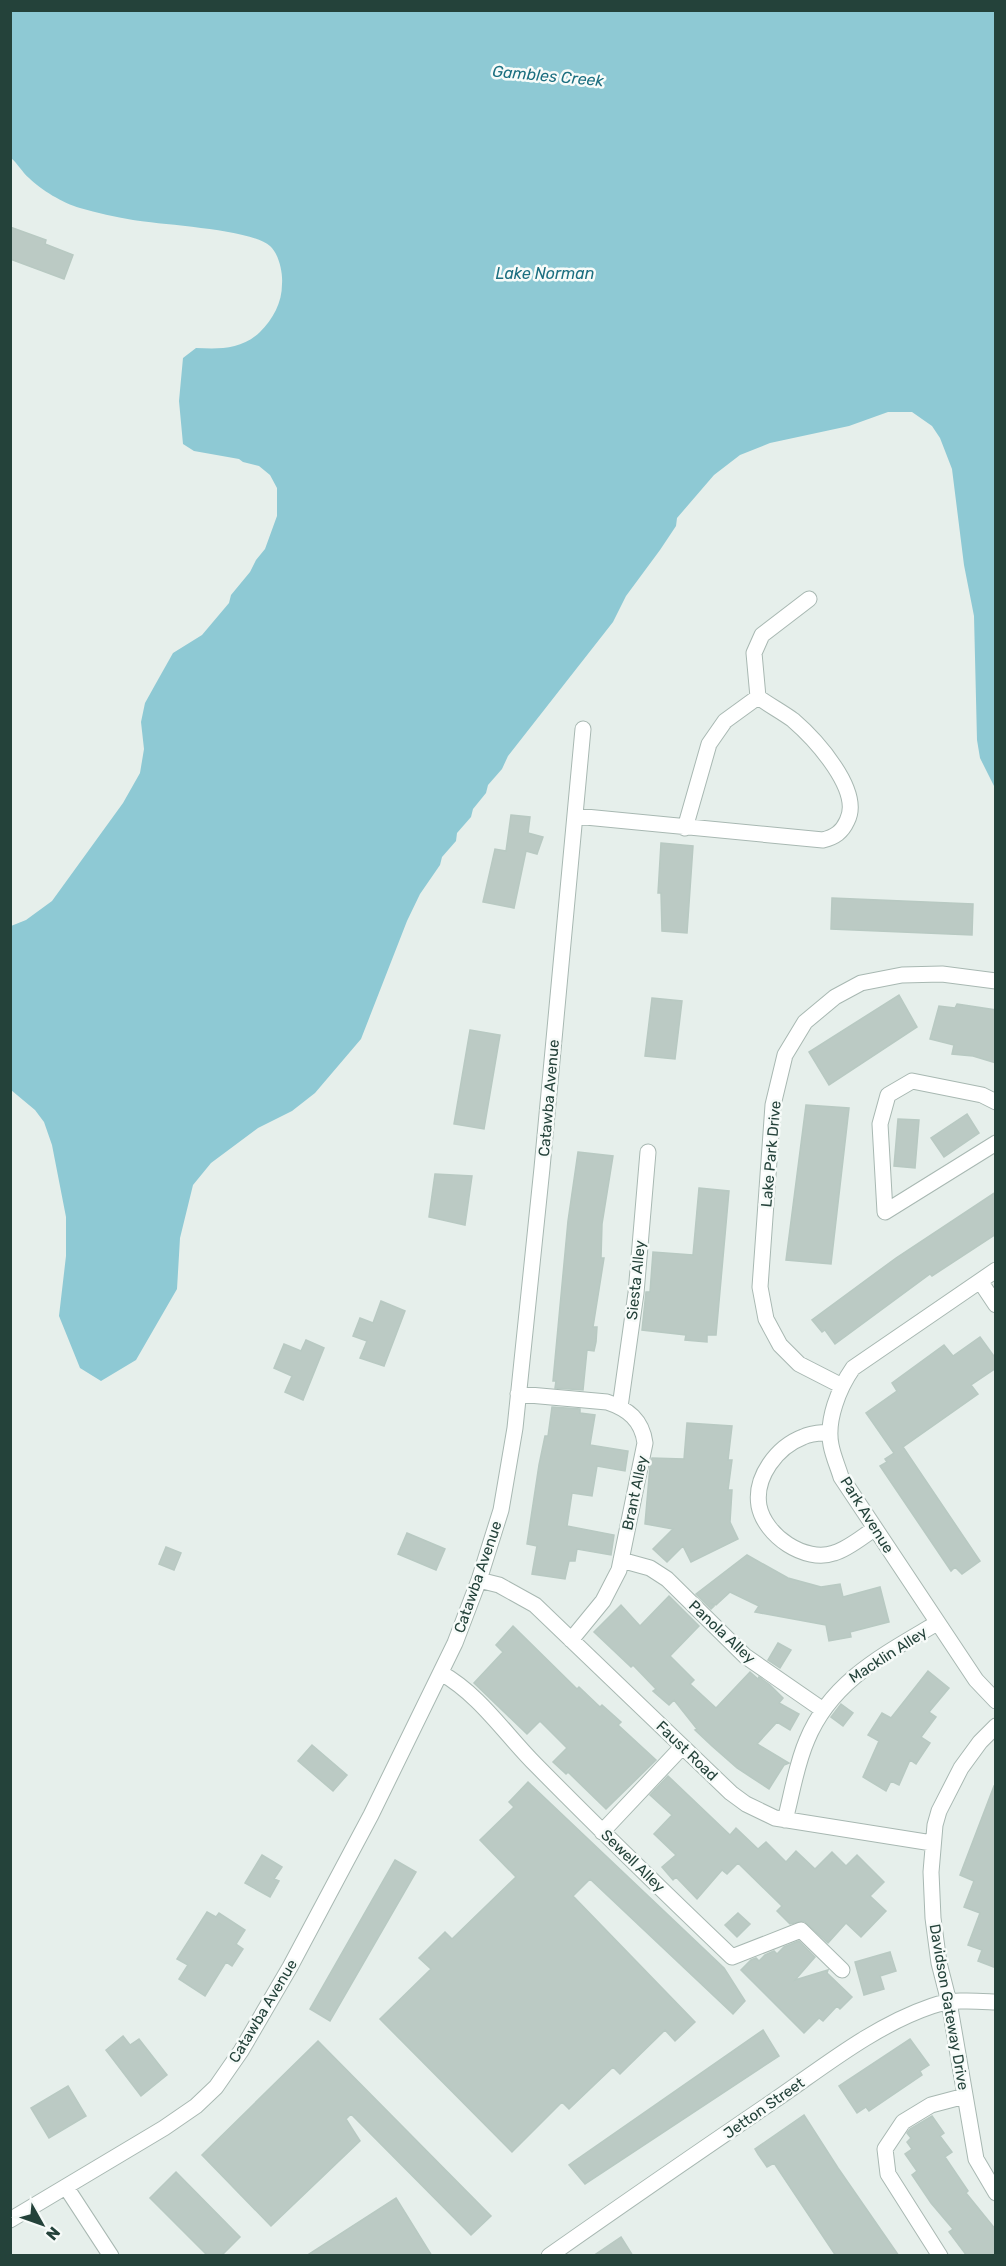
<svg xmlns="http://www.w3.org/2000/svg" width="1006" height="2266" font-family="Rubik,sans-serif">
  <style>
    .water { fill: #8ec9d4 }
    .building { fill: #bbcac4; stroke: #b8c9c2; stroke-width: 1.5 }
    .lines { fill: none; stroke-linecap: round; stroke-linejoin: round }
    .street-casing { stroke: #a8b8b2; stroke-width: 17 }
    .street { stroke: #fff; stroke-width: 15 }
    .labels { text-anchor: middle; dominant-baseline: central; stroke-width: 5; stroke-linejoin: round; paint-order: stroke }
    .street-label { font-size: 15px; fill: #24423a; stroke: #f7fbf9 }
    .water-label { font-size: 16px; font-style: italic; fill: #1c6f80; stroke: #f7fbf9 }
  </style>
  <rect width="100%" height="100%" fill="#e6efeb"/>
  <path class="water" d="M11,10L995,11V788L980,758L977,740L974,616L964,565L952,469L940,438L932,426L912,412H888L849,426L770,443L740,455L714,475L677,518L676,526L660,550L626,596L613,622L508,756L502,769L488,785L486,793L473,809L471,817L457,833L456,841L442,857L440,865L420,894L407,921L361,1039L315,1093L292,1111L258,1128L211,1163L193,1185L180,1238L177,1289L136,1360L101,1381L80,1368L59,1316L66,1256V1217L52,1145L44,1122L35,1110L11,1090V926L26,920L52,901L123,803L140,773L144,749L141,722L145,703L155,685L173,653L202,635L229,603L231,595L250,572L256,560L265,549L277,516V488L270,475L259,466L243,462L239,459L194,451L183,444L179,401L183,358L196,348C219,349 241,350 260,332C273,319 282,303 282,284C283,273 279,254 270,246C251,229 163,225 133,220C115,217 97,213 80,208C63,203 41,190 29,178C22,172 18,164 11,158Z"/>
  <path class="building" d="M10,227L46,240L45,244L73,255L64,279L10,259Z
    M511,815L530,817L528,833L543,837L537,854L526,851L514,908L483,902L495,849L506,851Z
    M661,843L693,846L687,933L662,931L661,893H658Z
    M832,898L973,904L972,935L831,929Z
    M899,995L917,1027L829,1085L809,1052Z
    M652,998L682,1001L675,1059L645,1056Z
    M957,1004L996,1010V1063L973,1056L952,1054L954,1045L930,1039L939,1006L955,1008Z
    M470,1030L500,1035L484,1129L454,1124Z
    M806,1105L849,1108L831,1264L786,1260Z
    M967,1114L979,1133L944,1157L931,1138Z
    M898,1119L919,1120L915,1168L894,1166Z
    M578,1152L613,1156L602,1224L601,1258H604L593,1327H597L596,1342L594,1351L587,1350L583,1390L555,1388L556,1381H553L568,1221Z
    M435,1174L472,1176L465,1225L429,1217Z
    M699,1188L729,1191L716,1335H707V1342L685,1340L686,1335L642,1330L646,1292H650L653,1252L693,1255Z
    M996,1192V1234L932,1276L930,1274L835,1344L825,1330L822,1332L812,1320L896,1258Z
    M381,1301L405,1311L384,1366L360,1358L367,1341L353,1336L360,1318L373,1323Z
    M980,1337L996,1359V1368L971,1385L978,1394L903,1447L980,1561L962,1574L955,1567L951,1571L880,1466L887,1462L885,1459L894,1453L866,1413L897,1391L892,1383L944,1345L953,1356Z
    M306,1340L324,1348L303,1400L285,1392L292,1376L274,1368L284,1344L301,1351Z
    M552,1407L580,1409V1413L595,1415L590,1445L628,1451L625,1471L597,1466L592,1496L572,1493L567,1526L614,1535L611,1555L577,1549L575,1561H569L565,1579L532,1574L537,1546L527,1544L539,1465L545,1436H548Z
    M687,1423L732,1426L728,1460H732L728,1490H732L730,1522L738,1539L691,1562L683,1546L667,1562L653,1549L673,1529L645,1524L650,1466L652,1458L684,1459Z
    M407,1533L445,1549L436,1570L398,1554Z
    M166,1547L181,1553L174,1570L159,1564Z
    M747,1555L788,1578L821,1587L840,1584L843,1597L880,1587L889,1622L850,1632L851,1637L829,1641L826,1625L755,1612L759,1606L730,1592L716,1605L710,1603L714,1606L711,1609L696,1594Z
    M669,1596L699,1626L670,1656L694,1680L690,1684L716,1708L750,1672L758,1679L759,1677L770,1685L783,1698L779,1703L799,1714L790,1730L777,1722L757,1744L789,1763L784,1765L769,1789L737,1768L712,1746L695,1730L697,1729L674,1700L669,1705L653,1691L656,1689L633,1665L631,1667L594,1632L621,1605L640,1626Z
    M513,1626L577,1689L579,1687L600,1707L602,1705L621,1722L618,1725L656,1760L606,1809L568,1772L566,1774L553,1762L567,1748L540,1721L527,1734L474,1683L503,1652L496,1645Z
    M778,1643L791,1650L780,1668L768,1660Z
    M928,1671L949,1688L929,1712L936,1717L921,1737L930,1743L916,1764L910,1760L899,1785L891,1781L886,1791L863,1777L879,1741L868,1735L882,1713L891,1718Z
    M841,1704L853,1713L843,1726L831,1717Z
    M312,1745L347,1775L333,1791L298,1761Z
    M668,1776L730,1835L736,1828L758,1849L766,1842L786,1862L796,1851L815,1869L832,1852L846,1866L857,1855L884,1882L870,1896L886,1911L861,1937L846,1923L828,1943L804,1921L790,1924L777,1911L782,1906L738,1863L727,1874L722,1870L697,1899L676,1877L673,1880L662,1867L676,1855L654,1834L672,1815L650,1795Z
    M528,1782L724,1968L745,2001L733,2014L590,1879L573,1896L695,2022L675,2041L665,2030L620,2074L613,2067L569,2109L562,2102L512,2152L380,2019L431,1969L419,1958L445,1932L452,1939L516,1877L480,1840L514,1807L509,1802Z
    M994,1786L996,1787V1968L978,1961L982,1950L968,1945L980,1913L964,1907L974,1881L960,1875Z
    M262,1855L282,1867L274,1879L279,1881L270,1897L245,1883Z
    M395,1860L416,1872L330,2021L310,2009Z
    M207,1912L216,1917L219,1913L245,1930L236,1944L243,1949L232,1966L226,1962L205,1996L179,1979L188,1965L177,1959Z
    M738,1913L750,1924L737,1937L725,1925Z
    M799,1941L815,1957L795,1980L828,1970L827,1973L852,1997L840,2009L837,2006L823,2021L819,2018L804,2033L741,1970L751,1960L756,1958L759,1961L765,1955L774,1951L777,1954L784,1947Z
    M890,1952L896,1971L880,1976L884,1989L864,1995L855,1962Z
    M763,2030L779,2056L585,2184L569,2165Z
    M123,2036L130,2045L139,2039L167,2075L141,2096L106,2050Z
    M910,2039L929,2065L920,2071L922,2075L869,2111L866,2107L857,2113L839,2086Z
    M318,2041L491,2216L471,2235L351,2114L346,2119L360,2141L271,2226L202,2155Z
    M68,2086L86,2116L49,2138L31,2108Z
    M804,2115L838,2168L899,2256H836L774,2163L767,2167L758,2154L755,2149Z
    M932,2116L944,2133L940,2136L952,2152L945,2157L968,2191L966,2193L996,2230V2256H967L949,2232L953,2229L931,2203L912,2175L917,2171L905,2154L912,2149L907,2142L911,2138L907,2133L910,2129Z
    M176,2172L240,2237L221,2256H208L150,2198Z
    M396,2198L432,2256H306Z
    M621,2237L633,2256H593Z"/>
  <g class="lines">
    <g class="street-casing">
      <path id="street" d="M758,697L754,653L762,635L809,599
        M575,816L823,840C835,837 842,832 847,821C863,791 815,739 793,720C782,712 769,705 758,697L725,721L709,744L685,828
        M996,1102L982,1095L912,1081L888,1095L880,1124L885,1212L996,1143
        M996,1270L853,1368C839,1388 826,1420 831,1445C833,1456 838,1467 841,1477L976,1680L996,1701
        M980,1281L996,1305
        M842,1386L799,1364L780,1345L766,1319L760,1287L773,1105L785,1055L805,1022L835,997L861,983L902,975L942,974L996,981
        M518,1394L607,1402C628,1409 642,1420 645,1443L619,1570L603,1601L571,1640
        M620,1407L636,1293L648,1152
        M830,1432C821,1433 811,1433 803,1437C777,1447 754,1477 759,1506C765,1536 805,1563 834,1553C848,1549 862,1537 874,1529
        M621,1560L650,1568L667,1579L745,1656L823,1710
        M479,1580L499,1585L535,1605L731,1793L746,1804L775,1818L932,1843
        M441,1673C480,1695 505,1734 536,1765C600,1830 666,1894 732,1957L801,1930L842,1970
        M996,1726L980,1742L961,1768L939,1811L935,1825L931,1872L933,1918L939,1963L949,2002L976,2159L996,2193
        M785,1820C792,1794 796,1765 807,1740C831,1681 885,1654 937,1623
        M602,1832L682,1747
        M66,2187L111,2256
        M10,2220L164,2128L196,2106L216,2087L241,2051L290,1967L371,1815L455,1643L479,1580L501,1510L515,1428L542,1168L583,729
        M549,2256C623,2204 697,2153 772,2102C822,2068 873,2026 932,2006C953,1999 974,2001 996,2002
        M940,2256L888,2174L885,2149L903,2122L931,2105L965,2096"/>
    </g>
    <use href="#street" class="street"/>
  </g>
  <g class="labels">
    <g class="street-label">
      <text transform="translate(549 1098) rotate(-85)">Catawba Avenue</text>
      <text transform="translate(771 1154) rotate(-85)">Lake Park Drive</text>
      <text transform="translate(636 1280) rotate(-84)">Siesta Alley</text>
      <text transform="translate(635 1493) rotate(-78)">Brant Alley</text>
      <text transform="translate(867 1515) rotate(58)">Park Avenue</text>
      <text transform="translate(478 1577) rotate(-71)">Catawba Avenue</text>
      <text transform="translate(722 1632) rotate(43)">Panola Alley</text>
      <text transform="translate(888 1655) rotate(-33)">Macklin Alley</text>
      <text transform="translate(687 1751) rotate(44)">Faust Road</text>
      <text transform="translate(633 1861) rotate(44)">Sewell Alley</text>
      <text transform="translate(949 2007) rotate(80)">Davidson Gateway Drive</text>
      <text transform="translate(263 2011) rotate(-59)">Catawba Avenue</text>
      <text transform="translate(764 2108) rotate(-35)">Jetton Street</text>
    </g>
    <g class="water-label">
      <text transform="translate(548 76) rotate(5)">Gambles Creek</text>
      <text x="545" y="273">Lake Norman</text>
    </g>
  </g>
  <rect width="1006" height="2266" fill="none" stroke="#24423a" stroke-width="24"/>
  <g transform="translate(42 2224) rotate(130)" stroke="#f7fbf9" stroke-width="4.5" paint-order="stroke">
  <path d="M0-4.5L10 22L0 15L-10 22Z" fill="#24423a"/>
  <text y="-9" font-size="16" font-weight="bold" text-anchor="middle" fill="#24423a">N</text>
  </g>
</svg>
